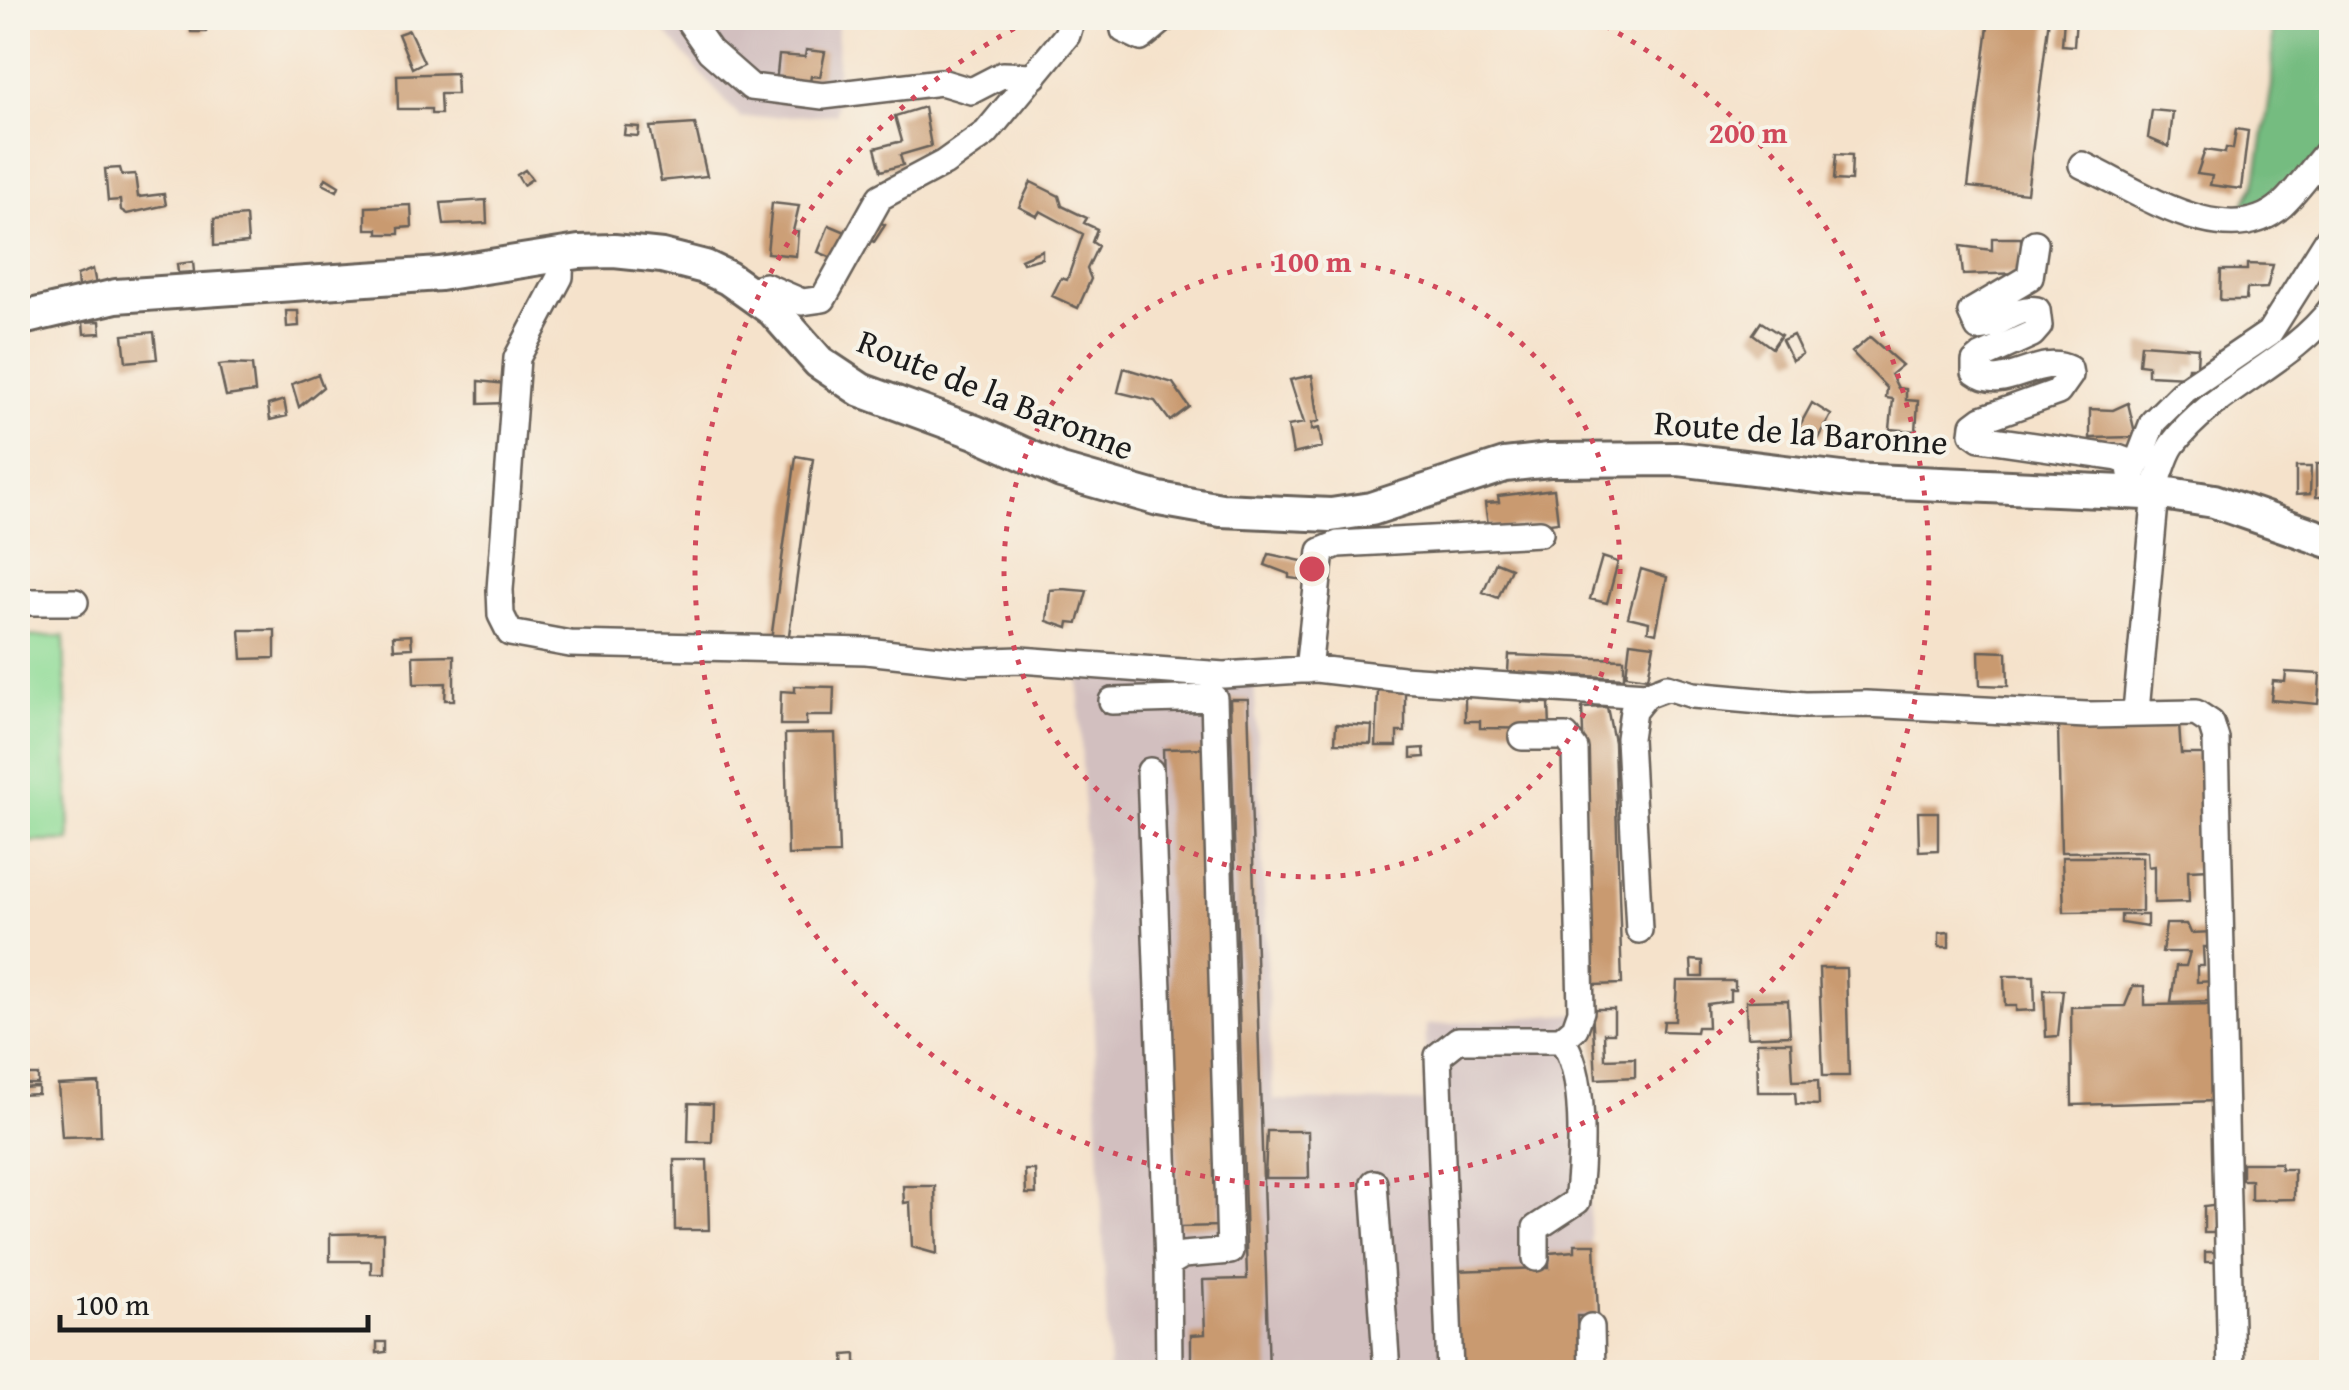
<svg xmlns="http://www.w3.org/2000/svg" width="2349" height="1390" font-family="'Gentium Book Plus',serif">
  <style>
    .industrial { fill: #d2bfbf }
    .green { fill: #91dc98; stroke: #567c5a; stroke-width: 2.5 }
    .forest { fill: #74bc80; stroke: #486c4e; stroke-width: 2.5 }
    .building { fill: #c99a70 }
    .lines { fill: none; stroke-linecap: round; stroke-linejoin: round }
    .minor-casing { stroke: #686159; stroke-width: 30 }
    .major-casing { stroke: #686159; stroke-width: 38 }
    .minor { stroke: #fff; stroke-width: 25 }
    .major { stroke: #fff; stroke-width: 32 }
    .ring { fill: none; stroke: #d1495b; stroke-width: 5; stroke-dasharray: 5 10 }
    .labels { text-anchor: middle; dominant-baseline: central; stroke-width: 8; stroke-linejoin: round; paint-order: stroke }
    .street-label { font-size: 35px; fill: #1c1c1c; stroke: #f7f3e8 }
    .centre { fill: #d1495b; stroke: #f7f3e8; stroke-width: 5 }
    .ring-label { font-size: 30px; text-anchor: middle; font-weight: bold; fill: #d1495b; stroke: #f7f3e8; stroke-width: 8; stroke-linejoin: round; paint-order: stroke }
  </style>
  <rect width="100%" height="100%" fill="#f7f3e8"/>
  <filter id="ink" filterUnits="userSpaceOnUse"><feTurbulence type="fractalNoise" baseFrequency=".01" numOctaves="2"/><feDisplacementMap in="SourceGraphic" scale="20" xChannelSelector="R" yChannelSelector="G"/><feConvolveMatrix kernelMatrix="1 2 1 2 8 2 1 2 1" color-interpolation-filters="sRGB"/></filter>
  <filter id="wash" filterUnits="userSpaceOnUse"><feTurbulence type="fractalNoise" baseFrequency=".0048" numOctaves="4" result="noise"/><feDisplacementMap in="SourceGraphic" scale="40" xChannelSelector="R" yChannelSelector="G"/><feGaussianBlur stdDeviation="2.25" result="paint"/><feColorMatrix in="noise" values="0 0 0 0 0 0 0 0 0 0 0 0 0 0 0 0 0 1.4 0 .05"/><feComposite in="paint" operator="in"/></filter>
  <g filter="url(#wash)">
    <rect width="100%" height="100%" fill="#f5e2cb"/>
    <path class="industrial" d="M653,18H838L836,114L740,118Z
      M1078,673L1254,676L1273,1100L1424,1102L1426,1025L1583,1013L1595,1372H1109Z"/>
    <path class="green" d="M64,636L70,841L18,842V637Z"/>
    <path class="forest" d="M2273,18H2331V148L2275,208L2234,219L2255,186L2272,85Z"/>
    <g id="blocks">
      <path class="building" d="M190,18H205L206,32H191Z
        M1989,18H2049L2027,193L1968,187Z
        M2064,18H2076L2074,46L2062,45Z
        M409,30L424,62L412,68L398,34Z
        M806,50L825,52L820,77L811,76L809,87L776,83L779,55L805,57Z
        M456,73L457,94H440L441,114H431V109H398L397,75Z
        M924,107L931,146L900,155L903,165L881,171L875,148L902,141L895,116Z
        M2152,110L2173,112L2169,147L2148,138Z
        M695,124L707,176L661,181L650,127Z
        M625,126L639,127L638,136L624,135Z
        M2236,129L2248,131L2241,189L2210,185L2212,176L2197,174L2205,150L2225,153L2226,148L2233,149Z
        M1836,154L1852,155L1851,181L1834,180Z
        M120,168L122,175L135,174L138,197L164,194L166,205L127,214L121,210L120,200L108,201L105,169Z
        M525,170L532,179L523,185L517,175Z
        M326,178L339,186L337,191L323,184Z
        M1031,182L1059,196L1062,206L1087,218L1084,223L1097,229L1092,242L1098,246L1087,269L1091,279L1078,308L1052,296L1061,278L1067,280L1083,234L1040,211L1037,216L1019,207Z
        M486,200L487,223L444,225L441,203Z
        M772,203L799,206L793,231H798L796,256L767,253Z
        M411,205L412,227L399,228V234H378V229H366V207Z
        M246,216L248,243L214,246V219Z
        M878,221L885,225L874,242L867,238Z
        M829,225L848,233L837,260L818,252Z
        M1992,238H2021V273L1963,275L1960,246L1992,250Z
        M1042,250V258L1023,263L1021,259Z
        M193,262L194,272L178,273L177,264Z
        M2247,264L2273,265L2267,288L2247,289L2246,300H2220L2221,270H2247Z
        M93,269L96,285L78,287L77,275Z
        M286,311H298L299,326L287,327Z
        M100,321L101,333L84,334L83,322Z
        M1761,322L1781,335L1772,348L1753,334Z
        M154,332L157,359L126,362L123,335Z
        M1793,335L1802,354L1792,360L1782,340Z
        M1870,337L1902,365L1891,374L1898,388L1906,389V400L1918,401L1916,431L1890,429L1893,399L1886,398L1887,388L1852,352Z
        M2141,344L2198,348L2197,367H2188L2187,377L2148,375V365L2139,364Z
        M227,364L252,365L255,392L226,396L219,365Z
        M1124,368L1173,383L1189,407L1170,421L1155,401L1118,392Z
        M318,374L323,387L299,407L292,384Z
        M1312,375L1319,421L1312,423V430L1319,428L1322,447L1293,454L1288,426L1304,423L1290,380Z
        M479,381L506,384L505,403L479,404Z
        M284,400L287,416L270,420L268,405Z
        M1812,403L1831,415L1819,438L1799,427Z
        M2128,403L2136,437L2090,438V409L2113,410Z
        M796,456L813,459L788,642L771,640Z
        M2316,464H2332V497H2316Z
        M2296,467H2311L2310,494L2296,495Z
        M1554,489L1558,522L1502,529L1488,525L1485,503L1499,502L1498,496Z
        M1269,554L1311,563L1305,580L1289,578V574L1265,565Z
        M1602,557L1618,562L1607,603L1590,599Z
        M1496,562L1511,568L1498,598L1483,592Z
        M1641,569L1667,577L1656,633L1648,631L1649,622L1628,617Z
        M1062,589L1087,591L1078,623L1069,622L1068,628L1047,621L1050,590Z
        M240,630H275V658L242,659Z
        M411,635L412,648L394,649L393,636Z
        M1630,642L1654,645L1648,678L1626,675Z
        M1979,651L2007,652L2008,686L1980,685Z
        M454,655V700H445L446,683L414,684L413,656Z
        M1509,655L1624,659V678L1508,672Z
        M2286,672L2320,674L2318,704L2271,700L2273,681L2285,682Z
        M795,686L834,687L833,716H806V725H780L781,691L795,692Z
        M1378,689L1405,691V732H1397V746H1376Z
        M1465,693L1522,695V702L1549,703L1550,729L1480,728V721H1465Z
        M1230,699H1248L1269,1372H1191V1335L1205,1334L1203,1280L1247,1279Z
        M1607,707L1614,742L1622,984L1593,985L1582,708Z
        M1336,724L1372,726L1371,744L1335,743Z
        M2179,724L2181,754H2207L2211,869L2188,870L2189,902L2154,903V866L2148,867L2147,851L2061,852L2058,726Z
        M835,733L839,854L788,855L785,734Z
        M1207,748L1221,1226L1179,1227L1163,749Z
        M1424,748L1425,757L1411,758V749Z
        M1918,812H1938V850L1919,851Z
        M2062,857H2142V911L2064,912Z
        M2121,915H2147V927L2121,923Z
        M2166,924H2187L2191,933L2214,932L2215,947H2203L2204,966H2197V982L2216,981L2217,1001L2171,1002L2176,966H2186L2190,952H2162Z
        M1949,932V947H1939V933Z
        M1691,960L1703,961V977H1692Z
        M1819,968H1846L1849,1076H1823Z
        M2004,976H2034L2035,1010L2016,1011V1006H2005Z
        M1677,981H1735V990H1730V1001L1707,1004L1708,1027H1697L1696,1032L1663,1031L1664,1021H1675Z
        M2133,986H2144V1005L2215,1004L2218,1101L2072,1105L2071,1007L2125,1006Z
        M2044,990H2063L2058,1036L2046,1037Z
        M1788,1000L1790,1035L1747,1037L1746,1001Z
        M1592,1009H1614V1033H1604L1605,1059L1635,1058V1077L1596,1079Z
        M1757,1042H1791L1793,1081L1818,1080L1819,1105L1796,1104L1795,1092H1758Z
        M18,1075H38V1084H18Z
        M99,1083L101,1136L62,1137L58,1085Z
        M38,1087V1094L18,1095V1088Z
        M689,1103L713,1104L712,1142H688Z
        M1267,1131H1308L1309,1178H1265Z
        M674,1160H707L709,1230H675Z
        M2242,1163H2281V1169H2294V1199L2251,1200V1180H2242Z
        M1025,1170H1035L1036,1194H1026Z
        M903,1186H935L937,1254L912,1247L910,1202L904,1203Z
        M2220,1204L2221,1233H2204V1206Z
        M383,1233V1274H371V1261H330V1234Z
        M1575,1244H1595L1598,1316H1577L1579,1372H1455L1452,1271L1549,1268V1253L1575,1251Z
        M2205,1252H2221V1262H2205Z
        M377,1342H386V1352L377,1353Z
        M856,1354V1372H845L844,1355Z"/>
    </g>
  </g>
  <g filter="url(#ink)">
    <use href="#blocks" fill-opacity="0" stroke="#686159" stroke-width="2.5"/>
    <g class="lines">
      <g class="minor-casing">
        <path id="minor" d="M687,18L710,51L751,87L823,96L941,82L971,91L1002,75L1034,76
          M1122,18L1124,30L1141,38L1165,18
          M2082,165C2135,189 2227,255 2282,205C2300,188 2315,165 2332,146
          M2035,243L2030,277L1971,312L1978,328C2000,327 2014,306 2037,310L2039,326L2032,334L1981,357L1975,362V372C2004,394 2039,353 2069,369L2070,375L2058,392L1982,419L1974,425L1973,433L1980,438L2118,458L2129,462L2134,491
          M561,254L560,277L517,358L500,590L501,615L510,633L570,644L866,651L968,662L1020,660L1224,675L1316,669L1402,679L1646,695
          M748,291L765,286L802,302L823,299L880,197L944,163L986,133L1067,35L1072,18
          M2134,471L2153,422L2185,390L2269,333L2332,233
          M18,602H75
          M1308,670L1321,551L1338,544L1540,533
          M1112,701L1214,698L1230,1251L1183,1255L1168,1264L1169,1372
          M2136,711L2157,481C2162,470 2165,455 2172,445C2215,388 2290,364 2332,308
          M1522,737H1566L1575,749L1581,1011L1575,1028L1561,1040
          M1150,771L1168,1264
          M1639,930L1629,738L1633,711L1646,695L1667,687L1693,695L1805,705L1866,704L2087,715L2196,713L2211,723L2216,739L2231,1372
          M1374,1183L1387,1372
          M1591,1327L1592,1372
          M1450,1372L1438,1056L1458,1040H1561C1587,1069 1582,1162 1577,1201L1536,1228V1258"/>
      </g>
      <g class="major-casing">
        <path id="major" d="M18,319L116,296L440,274L579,252L614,251L662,256L705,267L728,278L773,310L819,362L861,390L975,432L1061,471L1159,499L1221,510L1331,515L1371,509L1505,465L1549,460L1679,459L1850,480L2169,494L2214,501L2332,542"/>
      </g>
      <use href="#minor" class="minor"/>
      <use href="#major" class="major"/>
    </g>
  </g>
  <g class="ring">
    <circle cx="1312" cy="569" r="308"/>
    <path d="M1592 19A617 617 0 1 1 1032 19"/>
  </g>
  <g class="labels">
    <g class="street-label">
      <text transform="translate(996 394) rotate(22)">Route de la Baronne</text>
      <text transform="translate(1801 432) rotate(4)">Route de la Baronne</text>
    </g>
  </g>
  <circle cx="1312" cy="569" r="15" class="centre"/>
  <g class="ring-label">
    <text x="1748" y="143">200 m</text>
    <text x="1312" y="272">100 m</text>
  </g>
  <rect width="2349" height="1390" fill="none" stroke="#f7f3e8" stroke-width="60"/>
  <path d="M60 1315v15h308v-15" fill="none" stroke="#1c1c1c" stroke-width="5"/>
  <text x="75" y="1315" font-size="30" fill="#1c1c1c" stroke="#f7f3e8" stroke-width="8" paint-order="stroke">100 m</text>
</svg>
